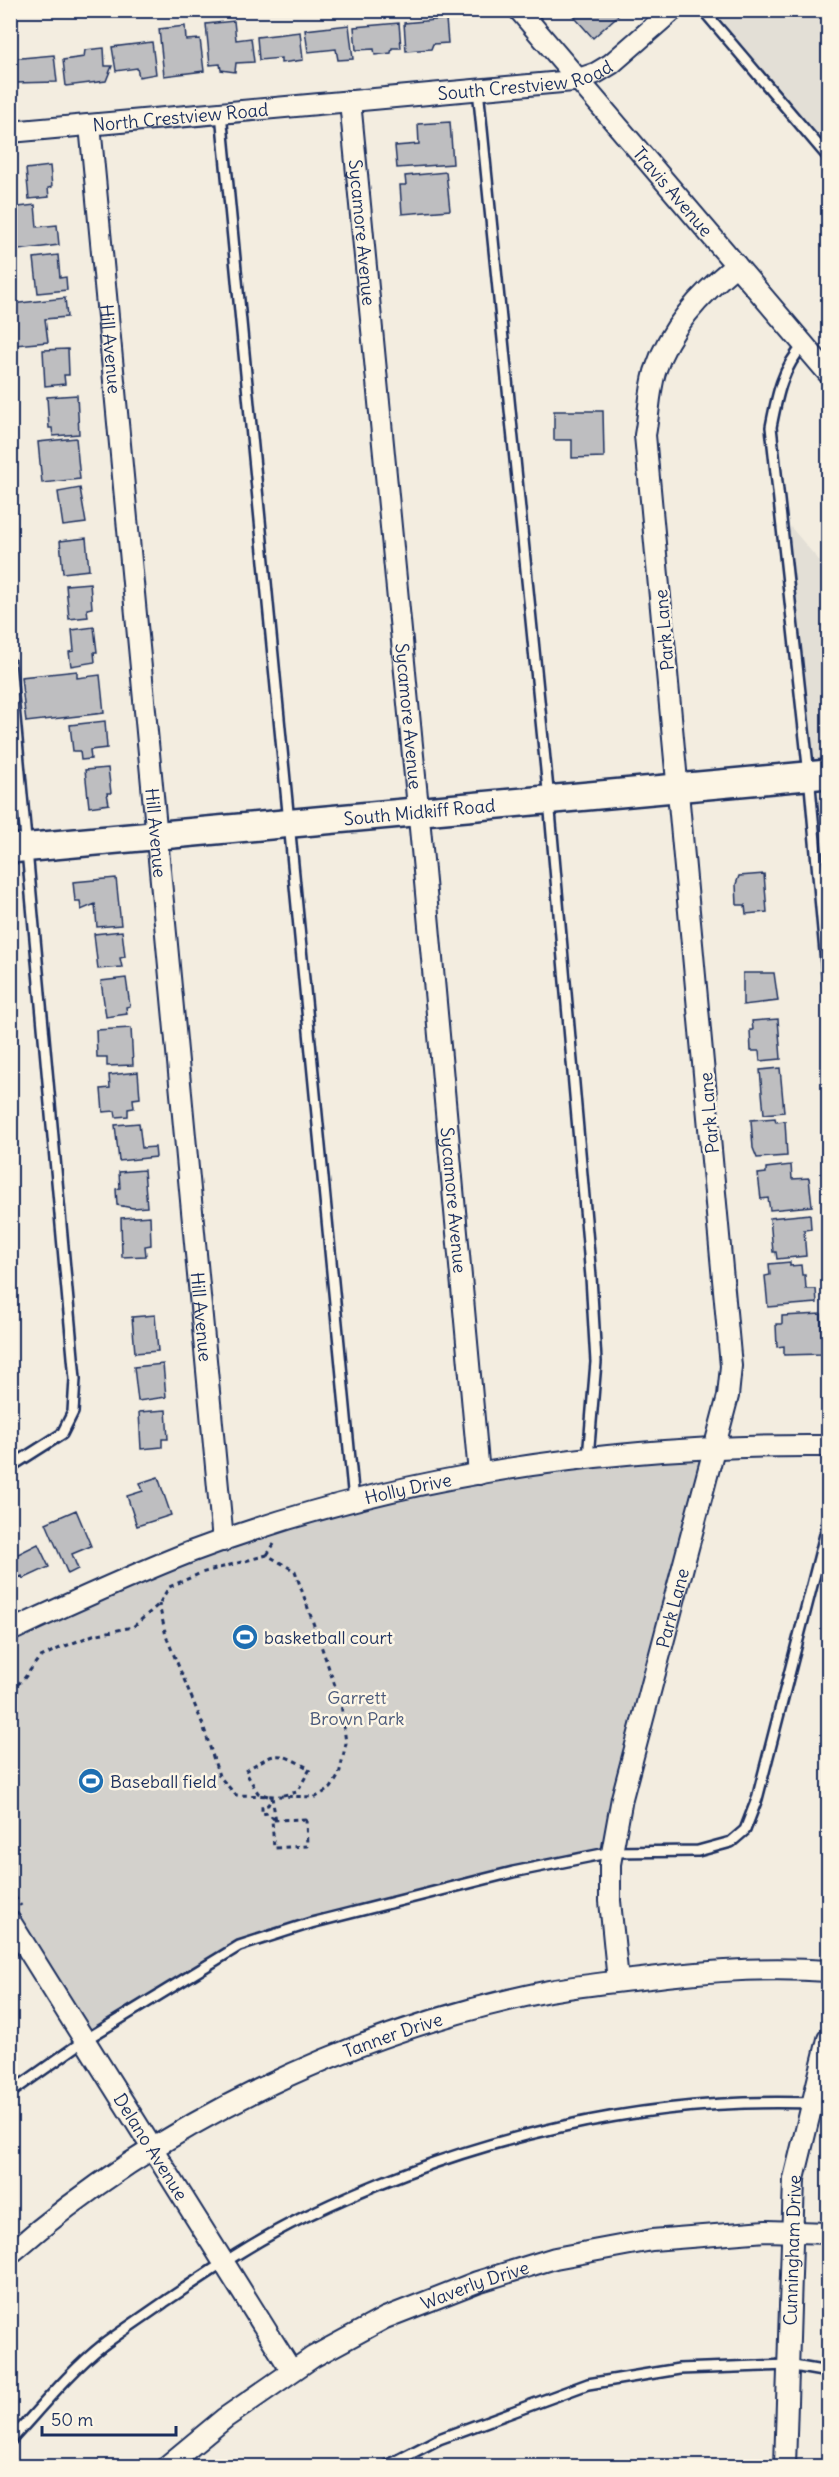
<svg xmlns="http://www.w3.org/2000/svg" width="839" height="2477" font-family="Delius,sans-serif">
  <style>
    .built { fill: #e3dfd6 }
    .green { fill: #d3d1cc; stroke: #778095; stroke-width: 1.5 }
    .building { fill: #bebec0; stroke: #1b2f5e; stroke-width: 1.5 }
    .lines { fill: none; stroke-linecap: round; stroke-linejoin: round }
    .service-casing { stroke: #1b2f5e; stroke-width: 14 }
    .minor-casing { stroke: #1b2f5e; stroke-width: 24 }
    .secondary-casing { stroke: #1b2f5e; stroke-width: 32 }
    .path { stroke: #1b2f5e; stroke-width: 3; stroke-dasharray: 4.5 4.5; stroke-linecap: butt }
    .service { stroke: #fcf5e5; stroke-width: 9 }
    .minor { stroke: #fcf5e5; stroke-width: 20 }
    .secondary { stroke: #fcf5e5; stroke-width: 27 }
    .labels { text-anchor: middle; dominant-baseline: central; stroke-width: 5; stroke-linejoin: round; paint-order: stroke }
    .street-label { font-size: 18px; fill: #1b2f5e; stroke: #fcf5e5 }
    .poi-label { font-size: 18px; fill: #1b2f5e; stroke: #fcf5e5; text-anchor: start }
    .park-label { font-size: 18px; fill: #49587a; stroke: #fcf5e5 }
  </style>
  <rect width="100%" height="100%" fill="#f3ede0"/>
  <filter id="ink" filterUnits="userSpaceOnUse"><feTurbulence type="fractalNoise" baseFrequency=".0167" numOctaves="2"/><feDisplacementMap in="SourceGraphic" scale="12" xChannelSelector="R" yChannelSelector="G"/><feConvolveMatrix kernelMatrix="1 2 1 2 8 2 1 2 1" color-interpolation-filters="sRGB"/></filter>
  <g filter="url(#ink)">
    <path class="built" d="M705,11H828V154Z
      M783,518L828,571V776L806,778Z"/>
    <path class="green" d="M713,1449L612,1853L513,1872L239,1946L88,2038L11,1917V1631L46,1614L377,1495Z"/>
    <path class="building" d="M568,10H624L593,38Z
      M446,19L448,43L433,44L431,49L406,51L404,23Z
      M234,21L236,40L251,38L254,62L236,63L235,72L221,70L220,64L210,65L206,24Z
      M399,23L401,48H392L391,53L375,55L374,49L356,50L354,27Z
      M349,25L353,59L338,60L336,49L308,52L305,30Z
      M185,26L186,40L200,39L204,71L164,76L159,29Z
      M300,32L303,60L281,63V58L259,60L257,37Z
      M152,42L156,74L139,77L137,68L116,71L112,47Z
      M104,48L105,66H112L106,81L66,86L63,60L84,57L85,50Z
      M54,55L57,82L14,83L11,59Z
      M450,122L453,164L397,168L395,146L419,144L418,124Z
      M50,166L52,187L48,188L49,197L29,199L26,169Z
      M446,172L450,210L402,214L400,185H406L405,176Z
      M35,205L37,227L57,225L59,245L10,251V208Z
      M58,255L60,278L66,277L67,290L38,293L34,258Z
      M65,298L67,317L45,319L48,342L15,345L11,304Z
      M68,349L69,375H64L65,384L45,386L43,350Z
      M77,395L79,434L53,436L52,428H49L47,397Z
      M554,411H603L604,457L572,458V440H554Z
      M76,438L80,479L42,483L38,442Z
      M80,488L86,523L63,526L58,492Z
      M86,538L89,570L63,573L60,541Z
      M90,583L92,608L87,609L88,617L69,619L66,585Z
      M94,627L97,652H94L95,662L71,666L69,652L74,651L72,630Z
      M77,671V678L100,675L104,713L26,722L21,677Z
      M105,721L107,748L90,750L91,759L81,760L80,751H73L70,725Z
      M108,768L111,793H107L109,804L89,807L85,770Z
      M764,874L767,912L746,914L745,905H737L736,884L739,876Z
      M116,878L121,925L97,927L95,904L81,910L80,901H75L73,882Z
      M122,931L125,957L120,958L122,967L98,969L94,934Z
      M743,973H774L778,1001L743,1005Z
      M126,978L130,1006L126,1007L127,1014L106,1017L101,981Z
      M778,1019L781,1059L760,1061L759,1051H751L750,1030H753L752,1021Z
      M131,1028L133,1065L107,1066V1057H97L96,1030Z
      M780,1068L784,1112L764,1114L760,1070Z
      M138,1072L140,1098L133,1099L134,1108L128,1109V1116L116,1117L115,1111L103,1112L101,1089L110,1088L109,1075Z
      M775,1118L776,1122L785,1121L787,1156L757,1158L753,1148L751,1120Z
      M139,1123L142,1148L155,1147L156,1157L119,1161L115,1125Z
      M791,1165L792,1179L809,1178L812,1206L770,1210L768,1198L761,1199L758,1174L766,1173V1168Z
      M144,1170L147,1207L133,1208L117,1205L116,1189L120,1188L119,1172Z
      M810,1214L811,1229L804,1230L806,1256L777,1259L776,1252H773L770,1218Z
      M150,1216L151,1245L145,1246L146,1256L122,1257L121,1218Z
      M790,1262V1266L801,1265L802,1275H805L806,1289H816L817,1303L768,1307L765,1276L770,1275L769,1264Z
      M821,1314L822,1354L784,1355V1346L777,1347L776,1324H782V1316Z
      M155,1315L158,1351L135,1353L132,1317Z
      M163,1364L166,1397L138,1401L134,1367Z
      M166,1410L168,1439H162V1447L141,1449L139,1412Z
      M158,1477L171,1515L137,1526L127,1496L143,1491L140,1483Z
      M76,1510L91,1546L72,1554L78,1569L68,1574L46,1523Z
      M38,1544L49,1567L23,1579L22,1576L13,1580L10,1575V1558Z"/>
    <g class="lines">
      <g class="service-casing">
        <path id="service" d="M703,10L828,157
          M478,89L549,800L591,1277L596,1362L588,1458
          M221,113L354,1501
          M804,345C782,368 777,396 771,427L809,775L828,985
          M10,663L75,1379L73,1412L62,1434L10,1467
          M10,2093L85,2040L239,1946L311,1923L513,1872L612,1852L698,1851L731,1842L745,1830L757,1799L828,1523
          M10,2441C38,2411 71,2370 103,2345C122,2331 143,2317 163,2303C209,2272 254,2241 304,2217C466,2138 648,2094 828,2104
          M387,2466L439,2439L588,2384L679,2369L788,2365L828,2372"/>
      </g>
      <g class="minor-casing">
        <g id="minor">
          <path id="s1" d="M519,10L828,373"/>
          <path id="s2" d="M350,101L422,849L479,1474"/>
          <path id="s3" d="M90,125L223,1541"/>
          <path id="s4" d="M10,132L573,81L596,73L611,64L673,10"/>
          <path id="s5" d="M10,1631C71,1603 131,1575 193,1551C395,1475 613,1444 828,1446"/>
          <path id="s6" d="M10,1921L291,2370"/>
          <path id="s7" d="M618,1981L610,1901V1864L622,1798L728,1396L731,1366L645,435C649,414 649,393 655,372C669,328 700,295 736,265"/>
          <path id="s8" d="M10,2254C163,2121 351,2031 549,1991C588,1984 627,1981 666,1976C719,1970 775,1967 828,1971"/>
          <path id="s9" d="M167,2466L225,2418L313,2357L385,2318L477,2282L555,2258L652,2240L766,2231L828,2233"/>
          <path id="s10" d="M785,2466L794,2179L828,2039"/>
        </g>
      </g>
      <g class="secondary-casing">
        <g id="secondary">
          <path id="s11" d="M10,849L828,774"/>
        </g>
      </g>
      <path class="path" d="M267,1555L274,1544
        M10,1690L23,1680L39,1658L53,1651L93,1635L133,1627L159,1604L169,1587L201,1573L267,1555L295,1571L341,1703L346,1743L339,1775L331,1788L316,1797L236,1795L219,1776L203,1725L166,1636L159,1604
        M268,1796L258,1793L245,1771C277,1751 277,1751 310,1769L297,1792L279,1796
        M272,1797L276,1821L268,1813L262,1814V1806L268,1805L272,1797H273
        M306,1819L307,1846L274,1848L272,1820Z
        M10,1889L21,1906"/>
      <use href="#service" class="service"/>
      <use href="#minor" class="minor"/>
      <use href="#secondary" class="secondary"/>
    </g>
  </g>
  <defs>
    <g id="stadium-disc" transform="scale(1.35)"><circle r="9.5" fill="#1f6fb2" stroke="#fcf5e5"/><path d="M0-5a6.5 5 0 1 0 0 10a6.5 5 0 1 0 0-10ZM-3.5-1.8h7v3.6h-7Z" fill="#fff"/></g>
  </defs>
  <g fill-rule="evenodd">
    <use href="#stadium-disc" x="245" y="1637"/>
    <use href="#stadium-disc" x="91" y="1781"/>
  </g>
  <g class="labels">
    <g class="street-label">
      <text stroke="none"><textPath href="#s4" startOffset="518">South Crestview Road</textPath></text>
      <text stroke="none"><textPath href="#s4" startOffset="171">North Crestview Road</textPath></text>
      <text stroke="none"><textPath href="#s1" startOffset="238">Travis Avenue</textPath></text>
      <text stroke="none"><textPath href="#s2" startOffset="132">Sycamore Avenue</textPath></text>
      <text stroke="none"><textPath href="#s3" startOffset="225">Hill Avenue</textPath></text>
      <text transform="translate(664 630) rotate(-95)">Park Lane</text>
      <text stroke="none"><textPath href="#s2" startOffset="618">Sycamore Avenue</textPath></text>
      <text stroke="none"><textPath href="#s11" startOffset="411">South Midkiff Road</textPath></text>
      <text stroke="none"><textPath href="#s3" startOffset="711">Hill Avenue</textPath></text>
      <text transform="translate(709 1113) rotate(-95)">Park Lane</text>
      <text stroke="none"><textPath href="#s2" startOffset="1104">Sycamore Avenue</textPath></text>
      <text stroke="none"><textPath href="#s3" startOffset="1197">Hill Avenue</textPath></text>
      <text stroke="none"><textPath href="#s5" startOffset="424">Holly Drive</textPath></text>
      <text stroke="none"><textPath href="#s7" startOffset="381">Park Lane</textPath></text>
      <text stroke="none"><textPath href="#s8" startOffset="444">Tanner Drive</textPath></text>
      <text stroke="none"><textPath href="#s6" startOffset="266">Delano Avenue</textPath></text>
      <text stroke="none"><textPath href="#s10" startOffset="216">Cunningham Drive</textPath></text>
      <text stroke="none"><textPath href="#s9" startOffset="360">Waverly Drive</textPath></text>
    </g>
    <g class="poi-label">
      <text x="264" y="1637">basketball court</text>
      <text x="110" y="1781">Baseball field</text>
    </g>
    <g class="park-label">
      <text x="357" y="1697">Garrett<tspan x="357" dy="21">Brown Park</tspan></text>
    </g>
  </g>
  <rect width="839" height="2477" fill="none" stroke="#fcf5e5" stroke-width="36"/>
  <rect x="18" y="18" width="803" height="2441" fill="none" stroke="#1b2f5e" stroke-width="2" filter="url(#ink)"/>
  <path d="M42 2426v9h134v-9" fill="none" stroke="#1b2f5e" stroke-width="3"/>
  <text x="51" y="2426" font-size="18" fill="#1b2f5e" stroke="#fcf5e5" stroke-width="4.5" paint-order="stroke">50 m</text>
</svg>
